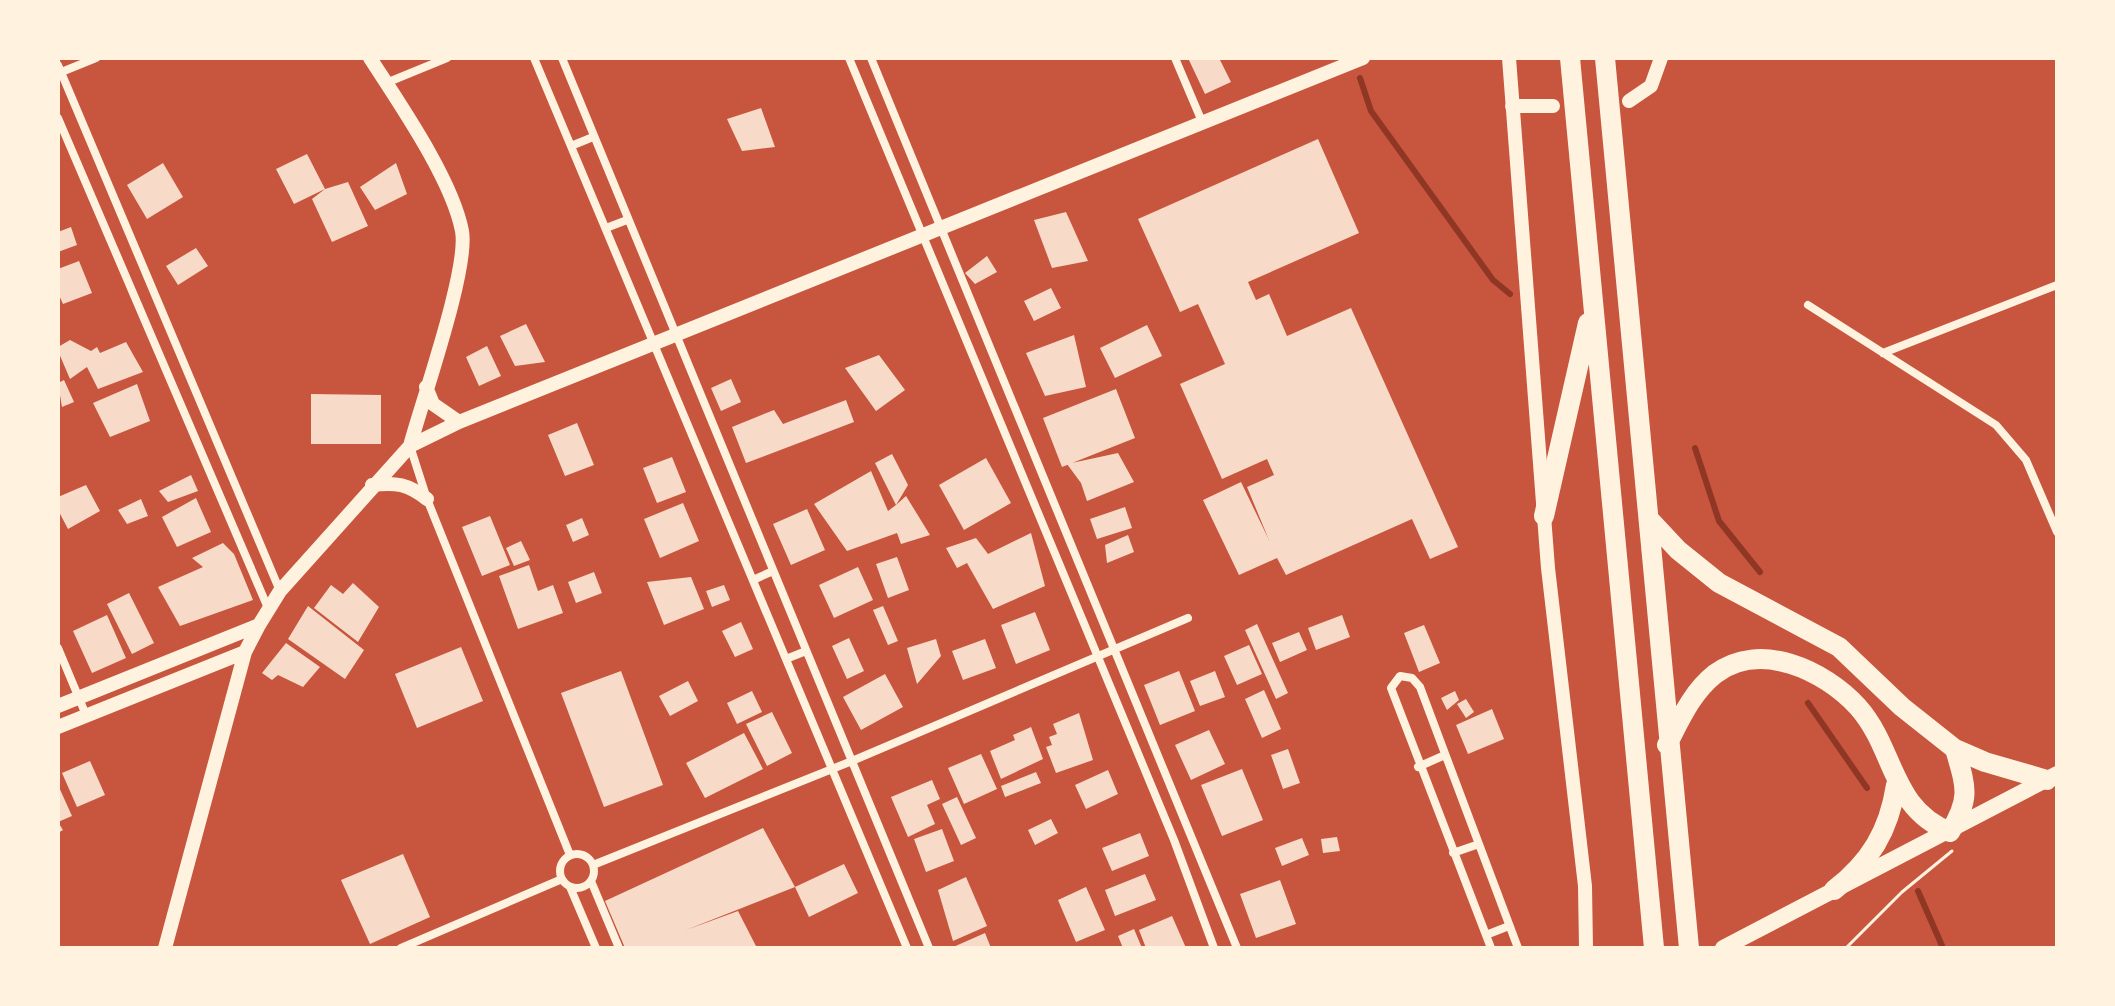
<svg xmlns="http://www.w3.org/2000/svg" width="2115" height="1006" font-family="Roboto,sans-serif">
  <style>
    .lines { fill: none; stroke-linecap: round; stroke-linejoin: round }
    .stream { stroke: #8f3625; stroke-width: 6 }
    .building { fill: #f7dbc8 }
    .path { stroke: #fff3e0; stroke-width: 3 }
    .minor { stroke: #fff3e0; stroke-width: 8 }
    .tertiary { stroke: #fff3e0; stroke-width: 14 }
    .secondary { stroke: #fff3e0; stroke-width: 16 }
    .trunk { stroke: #fff3e0; stroke-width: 20 }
  </style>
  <rect width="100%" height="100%" fill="#c8553d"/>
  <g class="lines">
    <path class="stream" d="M1360,78L1371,111L1493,280L1510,294
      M1695,448L1719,521L1760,572
      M1808,703L1867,788
      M1918,891L1943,948"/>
  </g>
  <path class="building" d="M1188,58H1219L1231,82L1205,94Z
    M761,108L775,147L742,151L727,119Z
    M1318,139L1359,233L1248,282L1256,300L1269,294L1287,336L1351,308L1458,547L1430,559L1412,519L1286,575L1277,558L1239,575L1203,500L1241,482L1269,540L1247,487L1274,475L1267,459L1222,479L1180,384L1225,364L1198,304L1180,312L1138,219Z
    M307,154L325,189L294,204L276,169Z
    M163,163L183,197L147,219L127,185Z
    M396,163L407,194L375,210L360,187Z
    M348,182L368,226L332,242L312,199L325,189Z
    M1066,212L1088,261L1052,268L1034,220Z
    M71,227L77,245L58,252V232Z
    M196,248L208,266L178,285L166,266Z
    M987,256L997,272L975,284L965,273Z
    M79,261L92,293L63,304L58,293V269Z
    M1051,288L1061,308L1034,321L1024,301Z
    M526,324L545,362L515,366L500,336Z
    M1147,325L1162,356L1115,378L1100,348Z
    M1074,335L1086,387L1045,396L1026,353Z
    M70,340L91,351L97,347L100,353L126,342L143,372L98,389L87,367L70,379L58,351V347Z
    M487,346L501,376L479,386L466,357Z
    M879,355L905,390L876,411L845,368Z
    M731,379L741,402L721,411L711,388Z
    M64,380L74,402L62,407L58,383Z
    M137,384L150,421L110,437L93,403Z
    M1116,389L1135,438L1062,467L1043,418Z
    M311,394L381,395V444H311Z
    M846,400L854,422L746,463L732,427L774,410L783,424Z
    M577,423L594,465L565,476L548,435Z
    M1118,453L1134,482L1087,501L1081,483L1067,464Z
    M892,454L908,485L896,505L906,496L930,535L901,544L897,533L847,551L814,504L871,471L888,511L896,505L875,463Z
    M672,457L686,492L657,503L643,468Z
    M986,458L1011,503L964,530L939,485Z
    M191,475L198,491L168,502L159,491Z
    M86,485L100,511L68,529L58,510V497Z
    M196,498L211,532L177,547L162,517Z
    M141,499L148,516L127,524L118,510Z
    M683,503L699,541L660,558L644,519Z
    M1125,507L1132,528L1097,539L1090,519Z
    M807,509L825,550L791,565L773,524Z
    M490,516L510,565L482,576L462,527Z
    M582,518L589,535L573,542L566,525Z
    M1031,533L1045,586L993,609L967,563L957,568L946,548L976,538L988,554Z
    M1128,535L1134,552L1107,563L1105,545Z
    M521,541L530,560L514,566L506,548Z
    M223,543L234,554L253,600L180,626L158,587L203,567L192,558Z
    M897,557L909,590L888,598L876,564Z
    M529,565L538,591L553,585L563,613L518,629L499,576Z
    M858,567L873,600L834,618L819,585Z
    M594,572L602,593L576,603L568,582Z
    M691,577L704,609L664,625L647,582Z
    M353,583L379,607L358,642L314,608L331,585L343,594Z
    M724,585L730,600L712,607L706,591Z
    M129,593L154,643L132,654L107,604Z
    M308,606L364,650L345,679L288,639Z
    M883,606L898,641L888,645L873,610Z
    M1035,612L1050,650L1016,664L1001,625Z
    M107,615L126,658L92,673L73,631Z
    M1342,615L1350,637L1316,650L1308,628Z
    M741,622L753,649L735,657L722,631Z
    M1257,624L1288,693L1276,699L1245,630Z
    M1424,625L1440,663L1419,672L1404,633Z
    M1299,632L1307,650L1280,662L1272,643Z
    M849,638L864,671L847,679L832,646Z
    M936,639L941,656L917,684L907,648Z
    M985,639L996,668L963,680L952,651Z
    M286,643L320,667L303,687L278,675L272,680L262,673Z
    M1249,645L1262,674L1237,685L1224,656Z
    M461,647L483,701L417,728L395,674Z
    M621,671L663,785L604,807L561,693Z
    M1179,671L1195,711L1160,725L1144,685Z
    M1215,671L1225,697L1200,706L1190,681Z
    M885,674L903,707L861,730L843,697Z
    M688,681L698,701L670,716L659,696Z
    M1264,690L1281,729L1262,738L1245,699Z
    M752,691L762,712L737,724L727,703Z
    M1455,691L1459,700L1447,710L1441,698Z
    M1466,699L1474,712L1466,718L1457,704Z
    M1492,709L1504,739L1468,754L1456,725Z
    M772,712L792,753L767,766L746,724Z
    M1079,713L1093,760L1056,773L1046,747L1052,745L1049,737L1057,734L1053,724Z
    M1031,727L1043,759L1001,779L990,751L1015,740L1013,735Z
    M1209,730L1225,764L1191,780L1175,745Z
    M744,733L763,769L705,798L686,763Z
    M1288,749L1300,783L1283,789L1271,755Z
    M981,754L997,789L964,804L948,768Z
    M90,761L105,795L77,807L62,773Z
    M1242,769L1263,820L1222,836L1201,785Z
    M1108,770L1118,794L1086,809L1075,785Z
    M1036,772L1041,783L1005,797L1001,786Z
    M932,780L940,799L927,805L935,824L908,837L891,797Z
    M58,785L72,816L58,822L63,830L58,833Z
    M957,797L976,838L961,845L942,804Z
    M1051,819L1058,833L1035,845L1028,830Z
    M763,828L795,887L686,930L738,911L757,948H625L605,901Z
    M942,829L954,861L926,872L914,839Z
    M1140,833L1149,856L1112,871L1102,848Z
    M1337,837L1340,851L1323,853L1321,839Z
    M1302,838L1309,855L1282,866L1275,848Z
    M403,854L430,917L370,944L341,880Z
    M844,864L858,893L809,917L795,887Z
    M1145,874L1156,900L1115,916L1105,890Z
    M966,877L987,926L953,941L938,890Z
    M1280,880L1296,924L1256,938L1240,894Z
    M1086,887L1105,930L1076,942L1058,900Z
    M1172,916L1186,948H1146L1139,930Z
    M1134,929L1142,948H1123L1118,936Z
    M985,933L991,948H951Z"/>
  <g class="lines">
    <path class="path" d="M1846,948L1902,892L1952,851"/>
    <path class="minor" d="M534,58L907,948
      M562,58L929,948
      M849,58L1174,840L1214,948
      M871,58L1237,948
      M1175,58L1203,124
      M58,65L280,591
      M59,73L96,58
      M386,83L447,58
      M58,118L268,608
      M571,146L593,137
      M606,228L627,220
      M1808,305L1996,425L2026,460L2057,532
      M1883,353L2057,285
      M410,446L427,499L570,855
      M753,580L773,571
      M58,648L86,715
      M786,659L806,651
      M1418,767L1445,755
      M1453,853L1479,844
      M560 871a17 17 0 1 1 34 0a17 17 0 1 1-34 0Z
      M593,865L852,761L1188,618
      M591,881L619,948
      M570,887L596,948
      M1486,935L1509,926
      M401,948L562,879
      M1491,948L1391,688L1400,676L1412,678L1420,687L1518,948"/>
    <path class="tertiary" d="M370,58C399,103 452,179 462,231C469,269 422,401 410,446
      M1509,58L1548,568L1585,886L1586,948
      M1629,101L1651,86L1661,58
      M1512,106H1553
      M426,387L433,404L459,422
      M372,485C396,482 408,484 427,499
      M58,706L259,625
      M58,727L245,652
      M165,948L245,652L259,625L280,591L410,446L459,422L1363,58"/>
    <path class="secondary" d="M1723,948L2057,774"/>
    <path class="trunk" d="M1570,58L1654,948
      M1605,58L1689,948
      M1544,516L1588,323
      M1649,519L1678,550L1719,583L1839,647L1902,707L1955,749L1985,762L2047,780
      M1667,745C1680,720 1692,692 1715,674C1760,640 1824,670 1858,707C1896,750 1890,808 1950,832C1971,798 1966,787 1955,749
      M1834,890C1870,862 1889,831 1896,785"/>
  </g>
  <rect width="2115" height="1006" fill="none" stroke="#fff3e0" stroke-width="120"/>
</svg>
